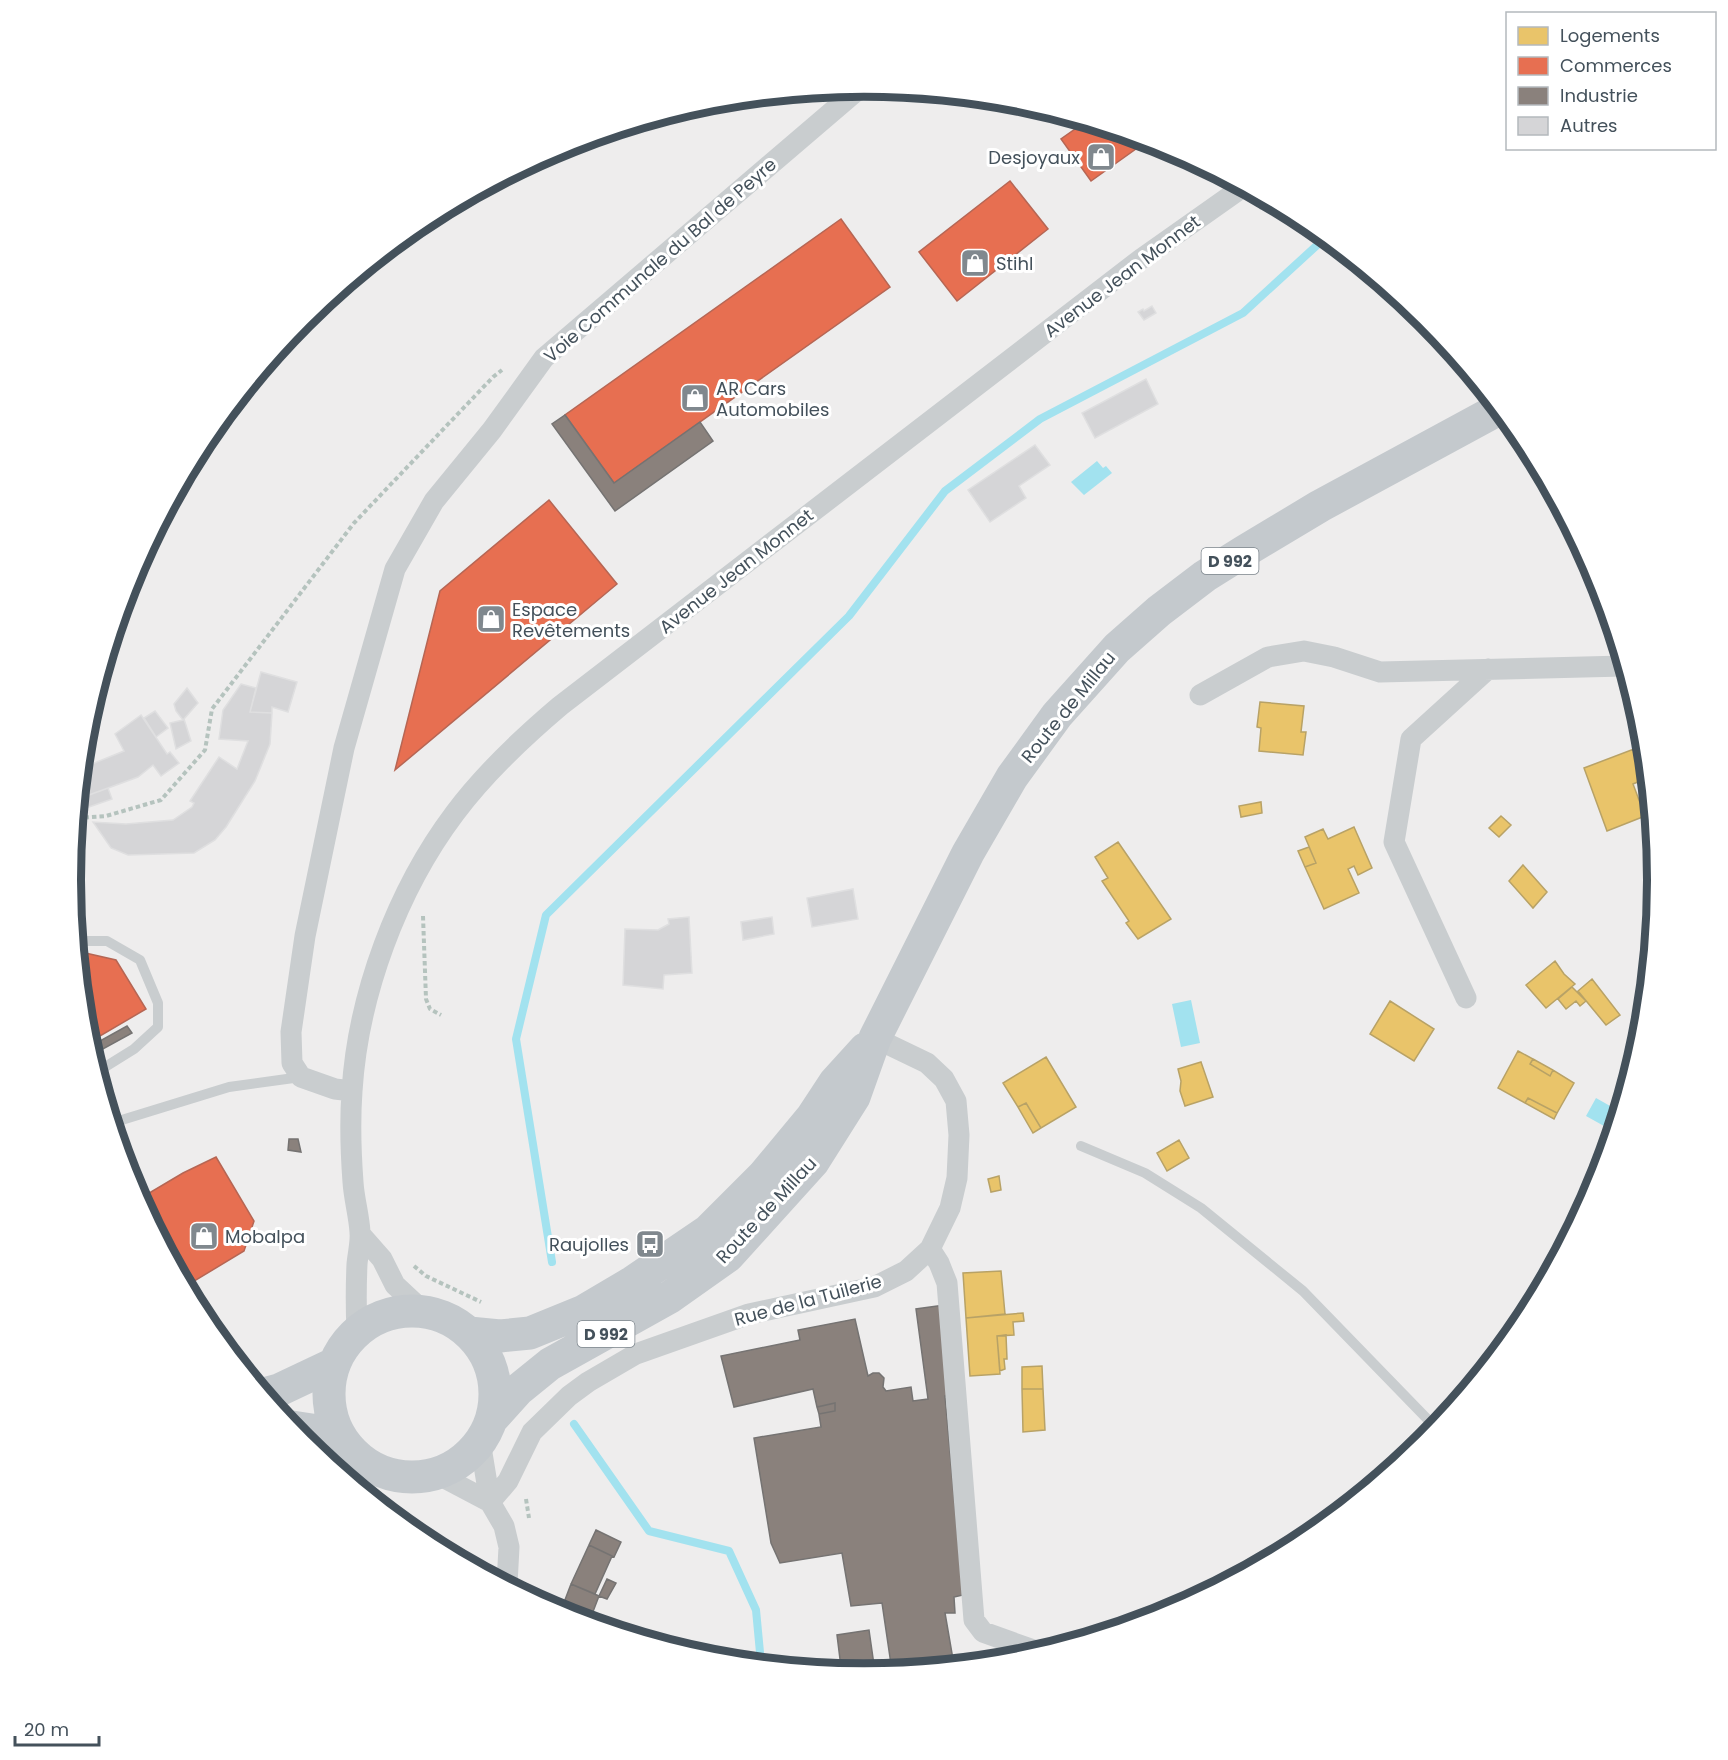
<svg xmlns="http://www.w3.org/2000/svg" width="1728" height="1760" font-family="Poppins,sans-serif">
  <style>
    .water { fill: #a2e2ef }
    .homes { fill: #e9c46a; stroke: #b8a266; stroke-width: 1.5 }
    .shops { fill: #e76f51; stroke: #b66654; stroke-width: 1.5 }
    .industry { fill: #8a817c; stroke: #757372; stroke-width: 1.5 }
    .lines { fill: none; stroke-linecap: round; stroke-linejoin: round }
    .stream { stroke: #a2e2ef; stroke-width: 8 }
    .building { fill: #d5d5d7; stroke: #dfdfe0; stroke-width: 1.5 }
    .path { stroke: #b5c3be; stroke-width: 4; stroke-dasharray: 4.5 3; stroke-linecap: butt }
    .lane { stroke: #c9cdcf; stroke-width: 10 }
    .street { stroke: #c9cdcf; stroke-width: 21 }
    .primary { stroke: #c4c9cd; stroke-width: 33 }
    .labels { text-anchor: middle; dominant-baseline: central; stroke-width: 6; stroke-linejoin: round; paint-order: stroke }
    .shield { fill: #fff; stroke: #7c858c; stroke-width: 1.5 }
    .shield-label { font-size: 16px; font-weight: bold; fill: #44515b }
    .poi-label { font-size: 18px; fill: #44515b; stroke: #fff; text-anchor: start }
    .street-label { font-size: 18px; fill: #44515b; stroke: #fff }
    .rim { fill: none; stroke: #44515b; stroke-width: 8 }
  </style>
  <rect width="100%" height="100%" fill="#eeeded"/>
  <path class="water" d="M1097,461L1103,468L1106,466L1112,473L1084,495L1071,482Z
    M1191,1000L1200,1043L1181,1047L1172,1004Z
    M1596,1098L1619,1111L1613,1131L1586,1116Z"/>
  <path class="homes" d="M1260,702L1304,706L1301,732H1306L1303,755L1259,751L1261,728L1257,727Z
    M1634,749L1645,779L1633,784L1645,816L1607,831L1584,768Z
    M1261,802L1262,813L1241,817L1239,806Z
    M1501,816L1511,825L1499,837L1489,828Z
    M1354,827L1372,868L1358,875L1354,866L1348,869L1359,893L1324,909L1305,867L1316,863L1305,837L1323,829L1328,839Z
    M1118,842L1171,919L1138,939L1126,923L1129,921L1102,881L1108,878L1095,857Z
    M1309,847L1316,863L1305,867L1298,851Z
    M1523,865L1547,892L1533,908L1509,881Z
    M1555,961L1564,974L1575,984L1546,1008L1526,985Z
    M1592,979L1620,1015L1606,1025L1578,991Z
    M1572,987L1586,1001L1580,1006L1576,1001L1566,1009L1558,999Z
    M1390,1001L1434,1029L1414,1061L1370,1034Z
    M1518,1051L1533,1059L1530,1064L1550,1076L1553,1070L1574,1083L1557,1113L1528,1098L1525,1103L1498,1088Z
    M1046,1057L1076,1107L1041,1128L1026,1103L1018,1107L1003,1083Z
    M1533,1059L1553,1070L1550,1076L1530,1064Z
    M1201,1062L1213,1097L1185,1106L1180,1091L1181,1081L1178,1069Z
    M1528,1098L1557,1113L1554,1119L1525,1103Z
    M1026,1103L1041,1128L1033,1133L1018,1107Z
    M1179,1140L1189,1158L1167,1171L1157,1153Z
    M999,1176L1001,1190L991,1192L988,1179Z
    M1001,1271L1005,1314L966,1318L963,1273Z
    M1023,1313L1024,1321L1013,1322L1014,1335L997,1336L1000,1374L970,1376L966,1318Z
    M1006,1335L1007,1359H1004L1005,1369L1000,1371L997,1336Z
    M1042,1366L1043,1389H1022V1367Z
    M1022,1389H1043L1045,1430L1023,1432Z"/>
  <path class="shops" d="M1085,122L1147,141L1091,181L1061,139Z
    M1010,181L1048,229L957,301L919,252Z
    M841,219L890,287L614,483L565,415Z
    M549,500L617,584L395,770L440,591Z
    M81,952L116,960L146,1009L88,1043L78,954Z
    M216,1157L254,1221L244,1251L186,1286L139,1199L183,1173Z"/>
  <path class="industry" d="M565,415L614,483L700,422L713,441L615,511L552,424Z
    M127,1026L132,1033L92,1055L89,1047Z
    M289,1139H298L301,1152L288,1150Z
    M944,1305L949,1396H945L963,1595L954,1597L955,1613H945L954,1665L892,1671L882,1603L851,1606L842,1553L780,1563L771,1543L754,1438L821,1427L819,1414L835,1411V1403L817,1407L813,1389L734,1407L721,1356L800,1340L798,1330L855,1319L868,1376L873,1373H879L884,1378L883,1387L886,1391L911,1387L913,1401L928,1399L916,1309Z
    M835,1403V1411L819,1414L817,1407Z
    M596,1530L621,1542L614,1557L589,1545Z
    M589,1545L612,1556L595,1594L571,1584Z
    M607,1579L616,1583L607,1599L599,1596Z
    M571,1584L599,1596L589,1622L560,1613Z
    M869,1630L875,1672L859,1673L858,1664L841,1667L837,1635Z"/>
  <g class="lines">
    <path class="stream" d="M552,1262L516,1039L546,915L849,616L945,491L1040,419L1243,313L1326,237
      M574,1424L649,1531L729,1551L756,1610L761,1663"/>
  </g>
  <path class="building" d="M1152,306L1156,313L1144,320L1138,312L1143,309L1144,311Z
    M1146,379L1158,404L1095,438L1082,413Z
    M1035,445L1050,465L1019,486L1026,498L990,522L968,490Z
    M261,672L297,682L288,712L272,707V713L250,712Z
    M241,684L256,688L250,712L272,713L270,744L255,781L226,827L215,840L194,853L128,855L111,848L93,822L126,824L173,820L192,807L194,803L190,801L219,757L237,769L248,741L219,739L223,710Z
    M187,688L198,703L184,719L191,741L176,749L170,723L183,720L176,711L174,704Z
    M155,711L168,728L156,737L144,718Z
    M141,715L167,754L170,752L179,763L161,776L153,765L138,777L78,799L82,768L124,751L115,734Z
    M108,788L112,799L89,807L79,808L78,799Z
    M853,889L858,919L812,927L807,898Z
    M689,917L692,973L664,975L663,989L623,985L625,929L658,930L669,924L668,919Z
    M772,917L774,934L743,940L741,922Z"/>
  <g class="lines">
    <path class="path" d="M1259,208L1269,201
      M77,818L106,816L161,800L205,750L212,709L354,523L493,377L502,370
      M423,916L426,999L430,1009L441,1015
      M414,1266L426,1276L481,1302
      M526,1499L529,1518"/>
    <path class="lane" d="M77,941H107L140,960L158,1003V1027L134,1049L97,1072
      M112,1123L229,1087L301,1077
      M1081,1146L1145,1173L1201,1208L1303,1291L1436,1428
      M1420,1445L1435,1428"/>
    <path class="street" d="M1200,695L1268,657L1304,651L1334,657L1380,672L1624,666
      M1466,998L1394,842L1411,739L1488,669
      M352,1091L335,1089L301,1077L292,1063L291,1032L305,936L344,748L395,569L434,501L492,430L544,358L861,87
      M360,1234L382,1259L395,1285L424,1312
      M930,1249L939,1263L947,1283L974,1620L983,1632L1039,1652
      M357,1332C356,1309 356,1286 357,1264C358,1253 361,1242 360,1232C359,1215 354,1199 353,1182C351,1155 350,1119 352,1091C358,995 397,890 455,813C485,773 521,739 560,706L1141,259L1243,187
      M480,1441L490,1502L504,1526L509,1547L507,1584
      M435,1473L490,1502
      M490,1502L508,1481L532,1432L569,1396L588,1382L636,1354L749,1314L874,1287L906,1271L930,1249L950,1208L957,1178L959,1135L956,1101L944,1079L927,1063L875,1038"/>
    <path class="primary" d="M329 1394a83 83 0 1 1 166 0a83 83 0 1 1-166 0Z
      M469,1333L500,1336L530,1333L584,1311L633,1282L708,1231L763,1176L812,1117L835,1082L865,1049
      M264,1394L279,1390L334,1364
      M491,1420L518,1390L550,1364L670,1297L728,1256L813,1162L854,1097L875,1038L968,853L1012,777L1057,715L1117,648L1159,611L1205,576L1245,551L1320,506L1499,409
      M292,1427L318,1431L342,1439"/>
  </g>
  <defs>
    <g id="shop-square" transform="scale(1.5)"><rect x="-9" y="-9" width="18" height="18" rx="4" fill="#80888e" stroke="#fff"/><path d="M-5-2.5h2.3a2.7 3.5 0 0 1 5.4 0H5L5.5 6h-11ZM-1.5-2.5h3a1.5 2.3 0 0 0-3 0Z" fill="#fff"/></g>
    <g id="bus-square" transform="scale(1.5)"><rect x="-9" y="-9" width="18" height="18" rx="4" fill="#80888e" stroke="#fff"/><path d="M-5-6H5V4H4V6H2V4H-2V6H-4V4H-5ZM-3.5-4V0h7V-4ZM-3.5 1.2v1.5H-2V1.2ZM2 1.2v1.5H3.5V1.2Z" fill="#fff"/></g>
  </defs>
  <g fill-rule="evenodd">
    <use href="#shop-square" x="1101" y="157"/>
    <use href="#shop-square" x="975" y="263"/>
    <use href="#shop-square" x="695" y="398"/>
    <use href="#shop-square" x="491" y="619"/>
    <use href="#shop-square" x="204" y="1236"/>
    <use href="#bus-square" x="650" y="1244"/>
  </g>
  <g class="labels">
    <g class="shield">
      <rect x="1201.5" y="548" width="57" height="26" rx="4.5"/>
      <rect x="577.5" y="1321" width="57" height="26" rx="4.5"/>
    </g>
    <g class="shield-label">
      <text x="1230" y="561">D 992</text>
      <text x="606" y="1334">D 992</text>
    </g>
    <g class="poi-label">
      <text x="1080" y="157" text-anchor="end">Desjoyaux</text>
      <text x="996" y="263">Stihl</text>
      <text x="716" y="388">AR Cars<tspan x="716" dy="21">Automobiles</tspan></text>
      <text x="512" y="609">Espace<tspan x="512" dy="21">Revêtements</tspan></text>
      <text x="225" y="1236">Mobalpa</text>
      <text x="629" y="1244" text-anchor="end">Raujolles</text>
    </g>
    <g class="street-label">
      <text transform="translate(660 260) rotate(-41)">Voie Communale du Bal de Peyre</text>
      <text transform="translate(1122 276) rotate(-37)">Avenue Jean Monnet</text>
      <text transform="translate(736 571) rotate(-38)">Avenue Jean Monnet</text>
      <text transform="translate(1068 707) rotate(-51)">Route de Millau</text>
      <text transform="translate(766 1210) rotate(-47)">Route de Millau</text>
      <text transform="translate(808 1300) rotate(-15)">Rue de la Tuilerie</text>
    </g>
  </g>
  <path d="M0 0H1728V1760H0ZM81 880a783 783 0 1 1 1566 0a783 783 0 1 1-1566 0Z" fill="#fff" fill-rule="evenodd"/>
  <path class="rim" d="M81 880a783 783 0 1 1 1566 0a783 783 0 1 1-1566 0Z"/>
  <rect x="1506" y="12" width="210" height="138" fill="#ffffff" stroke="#b4b9bd" stroke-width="1.5"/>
  <rect x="1518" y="27" width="30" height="18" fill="#e9c46a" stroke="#b4b9bd" stroke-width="1.5"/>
  <text x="1560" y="42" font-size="18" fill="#44515b">Logements</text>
  <rect x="1518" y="57" width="30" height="18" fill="#e76f51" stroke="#b4b9bd" stroke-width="1.5"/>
  <text x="1560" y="72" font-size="18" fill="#44515b">Commerces</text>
  <rect x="1518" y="87" width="30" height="18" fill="#8a817c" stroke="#b4b9bd" stroke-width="1.5"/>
  <text x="1560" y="102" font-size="18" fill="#44515b">Industrie</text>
  <rect x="1518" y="117" width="30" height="18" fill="#d5d5d7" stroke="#b4b9bd" stroke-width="1.5"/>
  <text x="1560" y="132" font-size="18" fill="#44515b">Autres</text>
  <path d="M15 1736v9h84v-9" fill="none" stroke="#44515b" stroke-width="3"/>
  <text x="24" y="1736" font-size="18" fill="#44515b" stroke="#ffffff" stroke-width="4.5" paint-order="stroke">20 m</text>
</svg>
